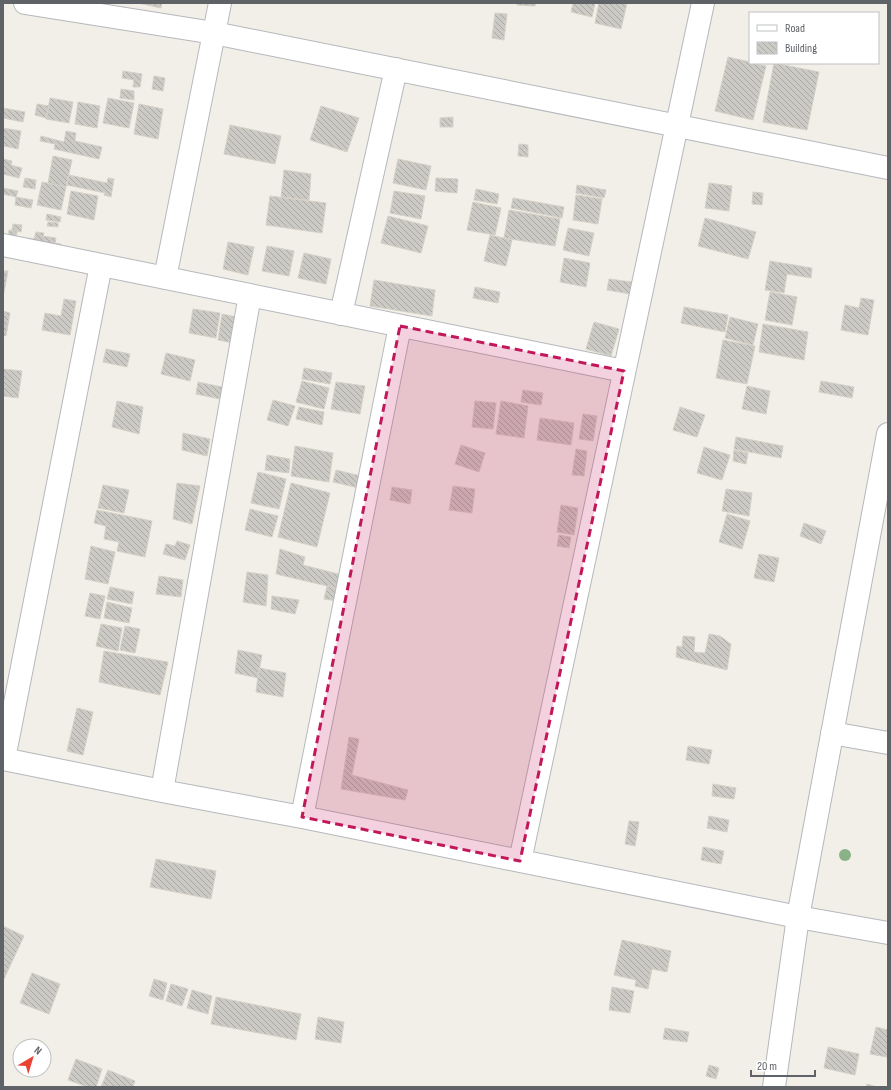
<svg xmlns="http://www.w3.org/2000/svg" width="891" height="1090" font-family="'Sofia Sans Condensed',sans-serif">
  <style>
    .building { fill: url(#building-back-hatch); stroke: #d6d1c6 }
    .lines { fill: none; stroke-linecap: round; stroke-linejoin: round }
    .minor-casing { stroke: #b5b8bc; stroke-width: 24 }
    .minor { stroke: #fff; stroke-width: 22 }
    .tree { fill: #89b387 }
    .marked { fill: #c2185b; fill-opacity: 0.2; stroke: #c2185b; stroke-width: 3; stroke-dasharray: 8 5; stroke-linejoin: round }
  </style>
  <defs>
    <pattern id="building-back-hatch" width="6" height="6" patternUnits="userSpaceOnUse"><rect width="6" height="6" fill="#cccac5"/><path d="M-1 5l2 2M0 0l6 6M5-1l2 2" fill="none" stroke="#a9a8a4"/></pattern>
  </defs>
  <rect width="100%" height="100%" fill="#f1efe8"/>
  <path class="building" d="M138,3H162L161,8Z
    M517,3H536L535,6L517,5Z
    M573,3H595L592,17L571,12Z
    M599,3H627L621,29L595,23Z
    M495,13L507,14L504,40L492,38Z
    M728,57L750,62V63L766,66L753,120L715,111Z
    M774,63L819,72L807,130L763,122Z
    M123,71L142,74L140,87H133L134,80L122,78Z
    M154,76L165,78L163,91L152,89Z
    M121,89L134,91V100L120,98Z
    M50,98L73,102L69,123L46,119Z
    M108,98L134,103L129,128L103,123Z
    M78,102L100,106L97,128L75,124Z
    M37,104L49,106L46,118L35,115Z
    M139,104L163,109L158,139L134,134Z
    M321,106L359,118L347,152L310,140Z
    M3,108L25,112L23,122L3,118V121Z
    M453,117V127H440V118Z
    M230,125L281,136L275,164L224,154Z
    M3,128L21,131L18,149L4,146L3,149Z
    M66,131L76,133L75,141L102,147L99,159L54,149L55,144L40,141L41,136L64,142Z
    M519,144L528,145V157L518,156Z
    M53,156L72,160L66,187L48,183Z
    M3,159L12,161L11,165L22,168L19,178L3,174Z
    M398,159L431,166L426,190L393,183Z
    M284,170L311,174L309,200L281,197Z
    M69,175L107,183L108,178L114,179L111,197L104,195L105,193L67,185Z
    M25,178L36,180L35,189L23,187Z
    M436,178L458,179L457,193L435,191Z
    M42,182L66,187L61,210L37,205Z
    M709,183L732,186L729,211L705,208Z
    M577,185L606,190L604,198L576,193Z
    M3,188L18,191L16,197L3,194Z
    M476,189L499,194L497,204L474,200Z
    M71,191L98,196L94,220L67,214Z
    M394,191L425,196L421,219L390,213Z
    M753,192L763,193L762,205L752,204Z
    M576,195L602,199L598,224L573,220Z
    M270,196L326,203L322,233L266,225Z
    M16,197L33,200L31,208L15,205Z
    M513,198L564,207L562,218L511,208Z
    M473,202L501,208L495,235L467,230Z
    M509,210L560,219L555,246L504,238Z
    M47,214L61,217L60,222L46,220Z
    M388,216L428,226L421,253L381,243Z
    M705,218L756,232L748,259L698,246Z
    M48,222L58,223V227L47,226Z
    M13,224L22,225L21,232L12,230Z
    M568,228L594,233L589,256L563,250Z
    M9,230L17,231L16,241L8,240Z
    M36,232L44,233L43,236L56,238L55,243L61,244L60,249L26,242L27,238L34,239Z
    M490,235L512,240L506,266L484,261Z
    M228,242L254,247L248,275L223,269Z
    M267,246L294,251L289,276L262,271Z
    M304,253L331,259L326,284L298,278Z
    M564,258L590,263L586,287L560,282Z
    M770,261L812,268L811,278L787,274L784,293L765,290Z
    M3,271H8L3,297Z
    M609,279L632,282L630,294L607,290Z
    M374,280L435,290L432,316L370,306Z
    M475,287L500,292L498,303L473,298Z
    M770,292L797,297L792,325L765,320Z
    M861,298L874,300L868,335L841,330L845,305L859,308Z
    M64,299L76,301L70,335L42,330L45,313L61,316Z
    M684,307L728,315L725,332L681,323Z
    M193,309L220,313L216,338L189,333Z
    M3,311L10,313L6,336L3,335Z
    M222,314L237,317L233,343L218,340Z
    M730,317L758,324L753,345L725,338Z
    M594,322L619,329L611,356L586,349Z
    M763,324L808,332L804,360L759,352Z
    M723,340L755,346L747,384L716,378Z
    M106,349L130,354L127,367L103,362Z
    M166,353L195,360L190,381L161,374Z
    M304,368L332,373L330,384L302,379Z
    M3,369L22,371L18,398L3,396Z
    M302,381L329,388L324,409L296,402Z
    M821,381L854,387L852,398L819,392Z
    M198,382L222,387L220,399L196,394Z
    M336,382L365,386L360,414L331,409Z
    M747,386L770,391L766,414L742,409Z
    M523,390L543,393L541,405L521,402Z
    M273,400L295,406L288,426L267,420Z
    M117,401L143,407L139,434L112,427Z
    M475,401L496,403L493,429L472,427Z
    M501,401L528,406L524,438L496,434Z
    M299,407L324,412L322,425L296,419Z
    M680,407L705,415L697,437L673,430Z
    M583,414L597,416L593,441L579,439Z
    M540,418L574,423L571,445L537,440Z
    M183,433L210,439L207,456L182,450Z
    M736,437L783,446L781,458L734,449Z
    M461,445L485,453L479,472L455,464Z
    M295,446L333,453L329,482L291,476Z
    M704,447L730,455L722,480L697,473Z
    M576,449L587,451L584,476L572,475Z
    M734,450L748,453L746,464L733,461Z
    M267,455L290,459L289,473L265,470Z
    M336,470L361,476L359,488L333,482Z
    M258,472L286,479L279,509L251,503Z
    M177,483L200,486L192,524L173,519Z
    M291,483L330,493L317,547L278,537Z
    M103,485L129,490L124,513L98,508Z
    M453,486L475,489L472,513L449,510Z
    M392,487L412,490L410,504L390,500Z
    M726,489L752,493L749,516L722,511Z
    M561,505L578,508L574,535L557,532Z
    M250,509L278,516L272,537L245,530Z
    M97,510L152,521L145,557L117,551L119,542L104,539L106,526L94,523Z
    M727,514L750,521L742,549L719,542Z
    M804,523L826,531L821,544L800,536Z
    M559,535L571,537L569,548L557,546Z
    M177,541L190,545L185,560L163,554L166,544L175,546Z
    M91,546L115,552L108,584L85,579Z
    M280,549L305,557L303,565L342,575L340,589L276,574Z
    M759,554L779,558L774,582L754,578Z
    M247,572L268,575L266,606L243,602Z
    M159,576L183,580L181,597L156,594Z
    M327,586L340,589L337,601L324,599Z
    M110,587L134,592L132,604L107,599Z
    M90,593L105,596L100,619L85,616Z
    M272,596L299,600L295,614L271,609Z
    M107,602L132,608L129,623L104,618Z
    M101,624L122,628L118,651L96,646Z
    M125,626L140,629L135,653L120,650Z
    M709,634L720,636L731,644L727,670L676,657L677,646L682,647L683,636L695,637L694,652L705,653Z
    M238,650L262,655L258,678L235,673Z
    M104,651L168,662L160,695L99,682Z
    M259,668L286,673L283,697L256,692Z
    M77,708L93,712L83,755L67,751Z
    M349,737L359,739L352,775L408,790L405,800L341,789Z
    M688,746L712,750L709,764L686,760Z
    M713,784L736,788L734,799L712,796Z
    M709,816L729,820L727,832L707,828Z
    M629,821L639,822L635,846L625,844Z
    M703,847L724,851L721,864L701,860Z
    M156,859L216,871L211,899L150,887Z
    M3,926L24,936L3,981Z
    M622,940L671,951L667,972L652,969L648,989L635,986L636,980L614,975Z
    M32,973L60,984L49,1014L20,1003Z
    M154,979L167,983L163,1000L149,996Z
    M171,984L188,989L182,1006L166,1001Z
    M612,987L634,991L630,1013L609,1010Z
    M192,990L212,996L208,1014L187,1008Z
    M216,997L301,1014L296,1040L211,1024Z
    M318,1017L344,1022L341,1043L315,1039Z
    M876,1027L888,1030L887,1057L870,1054Z
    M665,1028L689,1032L687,1042L663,1039Z
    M828,1047L859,1054L855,1075L824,1068Z
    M76,1059L102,1069L96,1087H88L68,1080Z
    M709,1065L719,1068L716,1079L706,1076Z
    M108,1070L135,1081L133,1087H101Z
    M867,1084L877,1087H866Z"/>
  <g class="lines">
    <g class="minor-casing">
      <path id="minor" d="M25,3L214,33L888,168
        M3,245L624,371
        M165,278L220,3
        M341,314L396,69
        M832,733L888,743
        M3,759L162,791L302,817L798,917L888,933
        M4,759L101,265
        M162,791L250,295
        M302,817L400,326
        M520,861L703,3
        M774,1087L798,917L888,434"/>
    </g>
    <use href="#minor" class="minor"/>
  </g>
  <circle class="tree" cx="845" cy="855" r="6"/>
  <path class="marked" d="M400,326L624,371L520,861L302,817Z"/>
  <rect width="891" height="1090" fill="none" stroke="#5f6368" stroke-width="8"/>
  <rect x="749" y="12" width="130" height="52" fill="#ffffff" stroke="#bfc1c3"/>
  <rect x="757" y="25" width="20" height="6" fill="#ffffff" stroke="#bfc1c3"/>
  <text x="785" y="32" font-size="12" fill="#5f6368">Road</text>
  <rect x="757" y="42" width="20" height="12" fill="url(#building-back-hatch)" stroke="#bfc1c3"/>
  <text x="785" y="52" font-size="12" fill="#5f6368">Building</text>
  <g transform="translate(32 1058) rotate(38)"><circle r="19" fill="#ffffff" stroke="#bfc1c3"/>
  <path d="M0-3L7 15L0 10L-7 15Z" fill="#ea4335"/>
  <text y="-6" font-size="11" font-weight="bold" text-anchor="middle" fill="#5f6368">N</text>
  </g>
  <path d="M751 1070v6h64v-6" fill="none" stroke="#5f6368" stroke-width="2"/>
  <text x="757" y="1070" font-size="12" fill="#5f6368" stroke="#ffffff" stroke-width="3" paint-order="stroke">20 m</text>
</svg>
